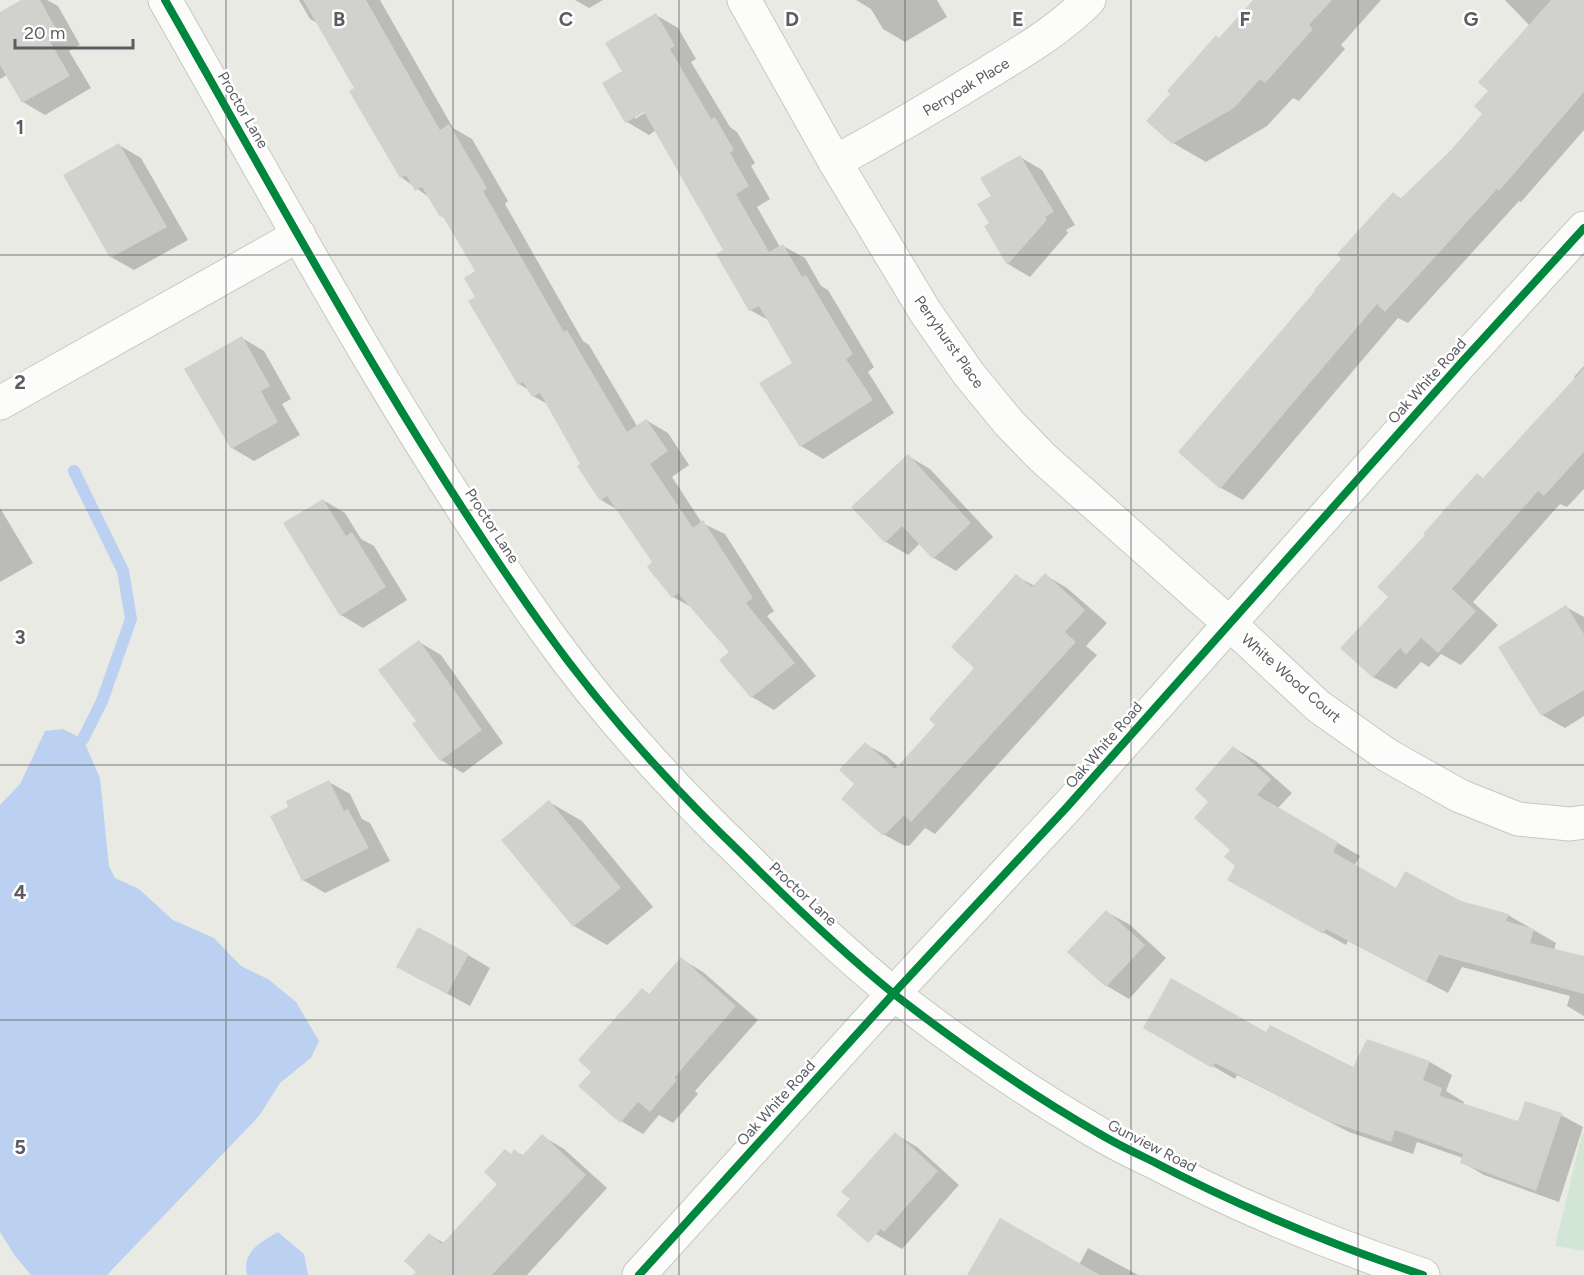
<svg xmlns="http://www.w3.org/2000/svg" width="1584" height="1275" font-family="Figtree,sans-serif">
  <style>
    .green { fill: #d3e6d5 }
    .water { fill: #bcd1f2 }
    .shadow { fill: #0003; fill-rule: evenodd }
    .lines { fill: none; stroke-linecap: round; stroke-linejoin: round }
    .stream { stroke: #bcd1f2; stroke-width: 12 }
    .building { fill: #d1d1ce }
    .minor-casing { stroke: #c7c7c5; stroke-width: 35 }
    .minor { stroke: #fcfcfb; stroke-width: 33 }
    .cycleway-casing { stroke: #fff; stroke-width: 11 }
    .cycleway { stroke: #00873e; stroke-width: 8 }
    .grid { fill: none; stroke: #5b5d62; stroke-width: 1.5; stroke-opacity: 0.55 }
    .labels { text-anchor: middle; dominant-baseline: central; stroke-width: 5; stroke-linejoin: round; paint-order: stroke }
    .street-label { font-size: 15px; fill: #5b5d62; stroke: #fff }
    .grid-label { font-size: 20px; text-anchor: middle; font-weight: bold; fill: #5b5d62; stroke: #fff; stroke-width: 5; stroke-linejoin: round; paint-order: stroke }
  </style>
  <rect width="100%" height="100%" fill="#eaeae5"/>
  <path class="green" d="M1584,1132V1251L1555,1246L1582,1134Z"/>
  <path class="water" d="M63,729L83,739L100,778L109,866L115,878L139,889L173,920L214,938L241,966L268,979L296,1002L319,1041L311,1058L280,1083L259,1116L107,1275H31L15,1256L0,1232V805L20,784L45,731Z
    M278,1232L304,1254L308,1275H247C241,1252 262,1241 278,1232Z"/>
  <path class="shadow" d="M24,0H47L58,6L80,45L69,51L91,88L45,115L23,102L7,75L0,79V14Z
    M299,0H380L453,128L472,139L508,201L505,204L583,341L589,345L637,426L646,420L668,433L689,465L672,477L702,523L725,534L774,611L767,616L816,676L774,710L752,697L722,660L731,652L693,608L673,597L649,567L654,562L618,510L601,500L549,405L533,396L529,390L519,384L477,297V272L445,218L441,216L430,198L401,177L356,88L319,24L310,19Z
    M575,0H603L589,8Z
    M856,0H937L947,17L905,42L883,29L871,9Z
    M1255,0H1381L1341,45L1345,49L1299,101L1293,98L1267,126L1206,162L1173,143L1220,39Z
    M1505,0H1584V130L1521,202L1519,201L1408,323L1398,318L1243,500L1221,488L1180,452L1343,259L1393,194L1402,199L1452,151L1485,114L1490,91L1530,26Z
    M656,15L678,28L696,59L691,62L730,127L737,132L755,163L751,166L770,199L757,207L780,247L783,246L805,258L821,286L828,290L874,367L868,372L894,413L823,459L801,446L794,363L770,321L750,310L725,251L656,130L649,135L627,122L625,72ZM650,107L651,109L635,119V115Z
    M119,145L141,158L188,240L134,270L111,257L65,176Z
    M1020,157L1042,170L1075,225L1066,230L1068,233L1030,277L1008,264L986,227L991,224L993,197Z
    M242,338L264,351L291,399L282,404L300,435L254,461L232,448Z
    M1584,366V489L1567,507L1560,504L1473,602L1498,625L1461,665L1441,654L1429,667L1421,662L1396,689L1373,677L1390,597L1485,479L1576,379L1574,377Z
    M908,456L930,469L993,537L956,571L934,558L920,543L908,555L886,542Z
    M323,500L345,513L361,539L374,546L407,600L363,628L341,615Z
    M0,508L33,563L0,582Z
    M1045,575L1067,588L1107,623L1086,646L1097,655L935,834L925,828L909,846L906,845L905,846L883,834L857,784L865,744L887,756L899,767L937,724L976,668L1016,576L1035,586Z
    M1566,607L1584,617V716L1565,728L1542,715Z
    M419,642L441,655L503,743L463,773L441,760L418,722Z
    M1234,748L1256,761L1292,793L1278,808L1360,856L1354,866L1396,890L1460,902L1508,915L1556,943L1554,950L1584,958V1016L1567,1006L1570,996L1462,967L1448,993L1348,941L1346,945L1251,892L1237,865L1210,802Z
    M329,782L350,794L362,819L370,823L390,861L325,893L303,880L291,808Z
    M549,802L582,821L653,907L607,945L574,926L503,840Z
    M1106,912L1129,924L1166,958L1129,999L1107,986Z
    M468,955L490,968L470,1006L420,979Z
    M681,959L703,972L758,1020L695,1091L698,1094L673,1123L659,1115L643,1134L621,1121L594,1072L650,995Z
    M1145,1027L1267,1034L1353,1069L1430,1062L1452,1075L1446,1091L1464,1102L1463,1105L1519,1123L1561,1115L1583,1127L1559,1202L1484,1175L1462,1162L1463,1158L1417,1142L1413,1154L1349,1132L1237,1075L1235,1079Z
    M895,1134L917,1147L959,1185L902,1249L839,1213L852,1199Z
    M542,1136L564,1149L607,1188L527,1275H422L430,1235L444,1243L499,1184L506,1151L512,1155L515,1151L524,1156Z
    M1088,1248L1138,1275H969L1079,1265Z"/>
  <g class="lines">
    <path class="stream" d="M74,471L123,571L131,619L102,701L83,739"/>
  </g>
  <path class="building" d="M21,0H40L58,32L48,38L70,76L22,103L0,65V12Z
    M303,0H366L440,130L449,124L487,188L483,191L564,332L567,330L627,432L646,419L668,451L650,464L693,528L703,520L753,598L746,603L795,663L751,698L719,660L729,652L678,593L672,598L647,567L652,562L607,496L600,501L577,466L580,464L540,393L532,397L523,382L518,385L468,301L475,297L464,278L475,271L442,215L440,217L422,187L415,191L406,175L400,178L349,91L354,88Z
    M1253,0H1332L1309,25L1313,29L1265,83L1260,79L1234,108L1172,144L1146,121L1170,94L1167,91L1216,35L1219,38Z
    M1551,0H1584V92L1499,191L1497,189L1385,312L1377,304L1220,489L1178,452L1315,291L1314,290L1341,259L1337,254L1393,192L1400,199L1451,150L1482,114L1474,106L1488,91L1478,82Z
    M656,13L675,46L670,49L711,119L715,117L734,150L730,153L749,186L736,194L769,252L783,244L802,277L806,275L853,354L846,359L873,400L800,447L759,383L792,363L759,306L749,311L716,254L723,250L644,112L625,123L602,83L622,71L605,43Z
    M119,143L167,227L110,258L63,175Z
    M1020,155L1054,212L1045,217L1047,220L1007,265L984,226L989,223L977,204L991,196L980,178Z
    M242,336L270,386L261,391L278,422L231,449L184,369Z
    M1584,368V452L1544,496L1538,491L1452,589L1476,611L1438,653L1421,638L1406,655L1400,648L1373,678L1340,648L1388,597L1377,587L1425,535L1423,534L1477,473L1483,478Z
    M908,454L971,523L933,559L902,526L885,543L851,507Z
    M323,499L346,536L352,532L386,587L340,616L283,523Z
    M1045,573L1085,610L1065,632L1076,642L911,822L904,815L886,834L884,833L882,835L841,799L854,784L839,770L865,742L895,769L935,725L929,719L974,668L951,647L1016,574L1032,587Z
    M1566,605L1584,634V690L1541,716L1498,647Z
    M419,640L482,730L440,761L412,724L416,721L378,670Z
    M1233,746L1271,779L1257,795L1338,842L1333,852L1396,888L1405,871L1461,901L1509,914L1506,921L1534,929L1530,943L1584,956V994L1439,955L1426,982L1326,929L1323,934L1227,880L1235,866L1224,857L1230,850L1194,818L1208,802L1195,789Z
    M329,780L344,811L348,809L369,848L302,881L270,816L288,807L286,801Z
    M549,800L621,888L573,927L501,840Z
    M1106,910L1145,945L1106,987L1067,952Z
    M418,927L469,954L447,994L396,967Z
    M681,957L736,1006L674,1078L677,1080L650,1112L638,1102L620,1123L578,1086L591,1072L578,1060L642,988L649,994Z
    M1171,978L1266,1032L1270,1025L1353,1067L1367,1039L1430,1061L1423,1080L1442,1088L1440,1096L1518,1121L1525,1101L1562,1113L1536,1191L1460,1163L1463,1154L1395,1130L1391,1142L1325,1120L1215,1063L1212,1068L1143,1028Z
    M895,1132L938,1171L884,1232L881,1229L868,1243L836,1215L850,1199L841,1192Z
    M542,1134L586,1175L492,1275H413L416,1272L404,1261L429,1233L442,1244L497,1184L484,1172L505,1149L511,1154L514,1149L522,1156Z
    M1000,1218L1100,1275H967Z"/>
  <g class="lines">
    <g class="minor-casing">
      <path id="minor" d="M165,0C286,212 401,428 543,627C601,709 671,786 744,856C792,904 841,951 894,994C957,1043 1024,1090 1093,1130C1111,1141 1131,1151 1150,1160C1238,1206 1329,1244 1423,1275
        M744,0L835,162L926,313L968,373L1009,423L1043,458L1229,623L1318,706L1387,755L1460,796L1518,819L1570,824L1584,822
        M835,162C888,133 939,103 989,72C1025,50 1059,30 1089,0
        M0,403L299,235
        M639,1275L894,993L1067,807L1461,363L1584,228"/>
    </g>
    <use href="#minor" class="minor"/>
    <g class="cycleway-casing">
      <path id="cycleway" d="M165,0C286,212 401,428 543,627C601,709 671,786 744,856C792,904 841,951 894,994C957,1043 1024,1090 1093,1130C1111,1141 1131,1151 1150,1160C1238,1206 1329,1244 1423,1275
        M639,1275L894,993L1067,807L1461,363L1584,228"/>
    </g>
    <use href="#cycleway" class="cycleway"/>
  </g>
  <path class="grid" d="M226,0V1275M453,0V1275M679,0V1275M905,0V1275M1131,0V1275M1358,0V1275M0,255H1584M0,510H1584M0,765H1584M0,1020H1584"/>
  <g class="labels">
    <g class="street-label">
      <text transform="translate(966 87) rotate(-31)">Perryoak Place</text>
      <text transform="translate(243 110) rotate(60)">Proctor Lane</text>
      <text transform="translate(949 342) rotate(55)">Perryhurst Place</text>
      <text transform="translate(1427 381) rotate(-48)">Oak White Road</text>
      <text transform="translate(492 526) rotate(57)">Proctor Lane</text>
      <text transform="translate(1291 678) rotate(41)">White Wood Court</text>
      <text transform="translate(1104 745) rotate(-49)">Oak White Road</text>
      <text transform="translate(803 894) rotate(43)">Proctor Lane</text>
      <text transform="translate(776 1103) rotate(-48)">Oak White Road</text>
      <text transform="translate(1152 1146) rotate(27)">Gunview Road</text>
    </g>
  </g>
  <g class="grid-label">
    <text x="339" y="26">B</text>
    <text x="566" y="26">C</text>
    <text x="792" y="26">D</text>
    <text x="1018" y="26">E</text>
    <text x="1245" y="26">F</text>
    <text x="1471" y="26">G</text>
    <text x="20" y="134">1</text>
    <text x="20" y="389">2</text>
    <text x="20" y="644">3</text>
    <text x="20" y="899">4</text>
    <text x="20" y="1154">5</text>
  </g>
  <path d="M15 39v9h118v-9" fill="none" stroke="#5b5d62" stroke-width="3"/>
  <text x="24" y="39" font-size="18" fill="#5b5d62" stroke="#ffffff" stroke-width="4.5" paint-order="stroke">20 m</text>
</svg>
